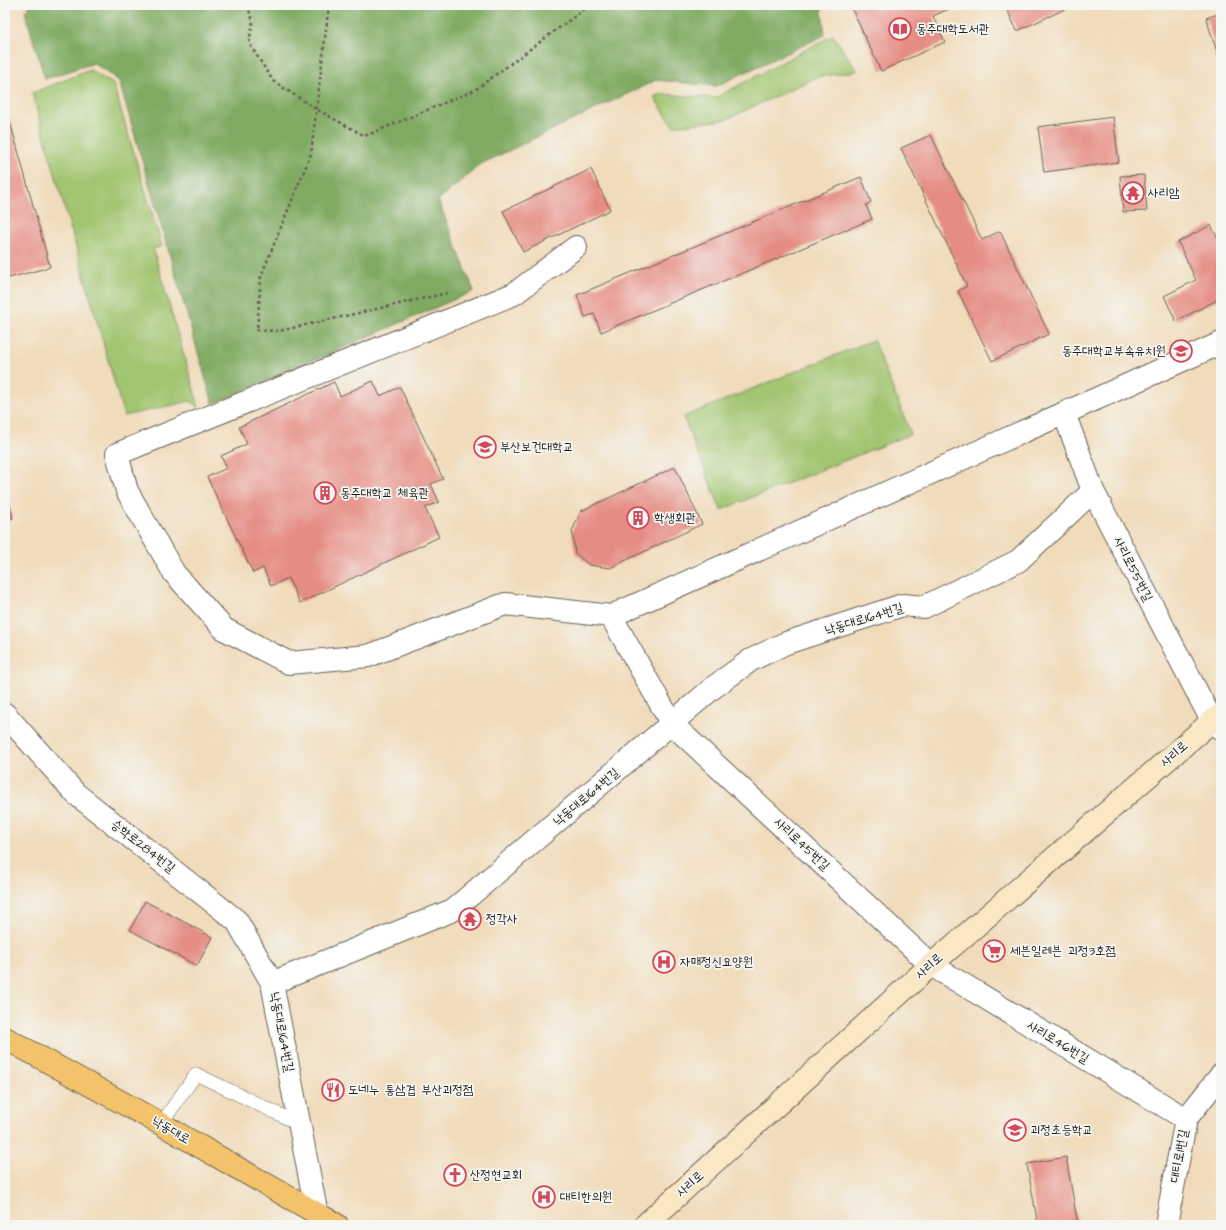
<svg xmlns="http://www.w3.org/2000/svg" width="1226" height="1230" font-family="'Architects Daughter','Poor Story',sans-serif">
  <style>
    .green { fill: #a1c56f; stroke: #5e7046 }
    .forest { fill: #80aa62; stroke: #4e633f }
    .building { fill: #e58d84 }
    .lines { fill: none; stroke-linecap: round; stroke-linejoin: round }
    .lane-casing { stroke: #665f53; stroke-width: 14 }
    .street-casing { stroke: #665f53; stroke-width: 24 }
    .secondary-casing { stroke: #665f53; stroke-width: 24 }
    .primary-casing { stroke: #665f53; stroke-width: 24 }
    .path { stroke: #665f53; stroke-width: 2.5; stroke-dasharray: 3 3; stroke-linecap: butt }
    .lane { stroke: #fff; stroke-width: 13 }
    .street { stroke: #fff; stroke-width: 22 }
    .secondary { stroke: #fae7c3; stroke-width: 22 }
    .primary { stroke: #f2c36a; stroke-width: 22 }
    .labels { text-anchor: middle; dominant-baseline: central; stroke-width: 3.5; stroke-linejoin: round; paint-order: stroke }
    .poi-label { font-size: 13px; fill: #1c1c1c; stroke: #f6f6f2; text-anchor: start }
    .street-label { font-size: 13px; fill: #1c1c1c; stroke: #f6f6f2 }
  </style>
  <rect width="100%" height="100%" fill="#f6f6f2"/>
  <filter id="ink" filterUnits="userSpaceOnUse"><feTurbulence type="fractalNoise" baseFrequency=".025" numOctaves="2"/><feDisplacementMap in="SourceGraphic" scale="8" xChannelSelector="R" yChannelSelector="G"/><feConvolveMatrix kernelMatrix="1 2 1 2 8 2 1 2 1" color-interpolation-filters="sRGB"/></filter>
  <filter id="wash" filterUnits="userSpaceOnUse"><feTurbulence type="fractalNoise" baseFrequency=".012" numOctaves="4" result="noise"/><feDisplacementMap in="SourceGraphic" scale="16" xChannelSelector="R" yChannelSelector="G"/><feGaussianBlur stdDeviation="0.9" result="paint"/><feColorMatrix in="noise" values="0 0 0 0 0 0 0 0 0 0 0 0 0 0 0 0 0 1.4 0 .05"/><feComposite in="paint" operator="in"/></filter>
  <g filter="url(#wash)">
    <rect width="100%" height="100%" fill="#f0dbba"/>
    <path class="green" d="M833,35L857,71L817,77L725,120L673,126L654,97L661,94L715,98Z
      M90,70L113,84L162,246L153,249L199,407L190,401L124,416L32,93Z
      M873,340L911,434L721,510L683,417Z"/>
    <path class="forest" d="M30,5H821L825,35L716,86L656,80L481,164L438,200L474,291L213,404L119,81L94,63L45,79L25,12Z"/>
    <g id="blocks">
      <path class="building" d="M850,5H958L933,16L945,42L881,71Z
        M1005,5H1074L1017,31Z
        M1221,13V64L1206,18Z
        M5,103L50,267L5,279Z
        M1113,117L1119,162L1044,172L1038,127Z
        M931,135L982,240L1000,231L1049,334L992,361L958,291L967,286L901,148Z
        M591,169L610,210L523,252L503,211Z
        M1144,175L1147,211L1123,212L1120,176Z
        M861,177L871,202L866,205L872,219L601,332L594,314L585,317L577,295Z
        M1211,225L1221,245V298L1176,321L1164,296L1196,280L1178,242Z
        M373,381L380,396L400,387L443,479L431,484L439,502L425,508L439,537L300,603L288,578L271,586L263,568L253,573L207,477L227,468L221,456L247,444L239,427L334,382L340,396Z
        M675,467L702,524L610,568L589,565L575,553L572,531L581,511Z
        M5,490L13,518L5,521Z
        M145,901L212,937L197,966L130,930Z
        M1066,1157L1078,1225H1038L1027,1164Z"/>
    </g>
  </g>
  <g filter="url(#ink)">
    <use href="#blocks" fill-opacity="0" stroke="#665f53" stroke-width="1"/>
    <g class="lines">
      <g class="lane-casing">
        <path id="lane" d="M161,1124L196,1074L299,1124"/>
      </g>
      <g class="street-casing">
        <path id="street" d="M576,247L514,294L117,454L127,491L174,573L224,629L289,663L368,656L505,604L611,616L1221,343
          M1064,413L1093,491L1212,721L1221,729
          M611,616L672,724L931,965L1186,1119
          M5,714L76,794L237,921L272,983
          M317,1215L272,983L453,910L714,687L751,660L786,643L903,605L924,607L1018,561L1093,491
          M1166,1225L1186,1119L1221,1075"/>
      </g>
      <g class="secondary-casing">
        <path id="secondary" d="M645,1225L931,965L1212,721L1221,715"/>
      </g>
      <g class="primary-casing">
        <path id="primary" d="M5,1038L161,1124L337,1225"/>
      </g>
      <path class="path" d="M247,5L253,21L249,43L273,81L316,109L365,136L475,90L590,5
        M329,5L311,154L261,276L257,330L279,331L447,293"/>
      <use href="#lane" class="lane"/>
      <use href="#street" class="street"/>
      <use href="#secondary" class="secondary"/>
      <use href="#primary" class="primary"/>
    </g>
  </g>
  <defs>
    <g id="library-ring" transform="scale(1.15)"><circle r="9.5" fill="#f6f6f2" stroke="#d1495b" stroke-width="1.5"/><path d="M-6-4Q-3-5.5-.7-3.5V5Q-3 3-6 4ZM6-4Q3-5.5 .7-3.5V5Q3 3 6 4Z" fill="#d1495b"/></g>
    <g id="temple-ring" transform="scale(1.15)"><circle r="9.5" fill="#f6f6f2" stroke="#d1495b" stroke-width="1.5"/><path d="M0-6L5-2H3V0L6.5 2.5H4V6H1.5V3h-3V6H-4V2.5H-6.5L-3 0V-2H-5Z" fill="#d1495b"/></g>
    <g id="school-ring" transform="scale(1.15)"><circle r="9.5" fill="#f6f6f2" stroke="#d1495b" stroke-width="1.5"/><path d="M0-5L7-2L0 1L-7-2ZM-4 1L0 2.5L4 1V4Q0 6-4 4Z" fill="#d1495b"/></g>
    <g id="university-ring" transform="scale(1.15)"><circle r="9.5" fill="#f6f6f2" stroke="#d1495b" stroke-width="1.5"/><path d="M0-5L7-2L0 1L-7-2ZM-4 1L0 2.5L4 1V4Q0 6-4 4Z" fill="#d1495b"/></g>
    <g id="building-ring" transform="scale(1.15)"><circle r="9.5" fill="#f6f6f2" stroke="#d1495b" stroke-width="1.5"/><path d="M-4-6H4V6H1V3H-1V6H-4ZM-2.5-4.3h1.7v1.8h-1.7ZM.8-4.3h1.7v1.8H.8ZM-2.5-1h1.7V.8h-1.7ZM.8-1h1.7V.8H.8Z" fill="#d1495b"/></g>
    <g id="supermarket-ring" transform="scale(1.15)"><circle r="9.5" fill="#f6f6f2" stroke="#d1495b" stroke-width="1.5"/><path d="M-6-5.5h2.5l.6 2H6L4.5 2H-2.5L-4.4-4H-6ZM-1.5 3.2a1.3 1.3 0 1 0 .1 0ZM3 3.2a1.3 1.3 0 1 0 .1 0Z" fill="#d1495b"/></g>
    <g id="hospital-ring" transform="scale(1.15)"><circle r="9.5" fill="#f6f6f2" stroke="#d1495b" stroke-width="1.5"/><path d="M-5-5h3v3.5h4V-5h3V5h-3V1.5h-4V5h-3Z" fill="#d1495b"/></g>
    <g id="restaurant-ring" transform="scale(1.15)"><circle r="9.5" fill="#f6f6f2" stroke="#d1495b" stroke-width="1.5"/><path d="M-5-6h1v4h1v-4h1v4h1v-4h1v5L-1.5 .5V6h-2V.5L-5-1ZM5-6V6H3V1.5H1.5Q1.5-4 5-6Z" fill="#d1495b"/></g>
    <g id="church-ring" transform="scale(1.15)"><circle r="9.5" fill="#f6f6f2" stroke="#d1495b" stroke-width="1.5"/><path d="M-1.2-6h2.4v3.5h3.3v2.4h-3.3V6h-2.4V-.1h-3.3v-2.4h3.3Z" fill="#d1495b"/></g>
  </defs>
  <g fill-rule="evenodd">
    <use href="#library-ring" x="900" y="29"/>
    <use href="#temple-ring" x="1133" y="193"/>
    <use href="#school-ring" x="1181" y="351"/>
    <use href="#university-ring" x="485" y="447"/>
    <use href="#building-ring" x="325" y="493"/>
    <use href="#building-ring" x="638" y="518"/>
    <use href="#temple-ring" x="470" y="919"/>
    <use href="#supermarket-ring" x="994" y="951"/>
    <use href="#hospital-ring" x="664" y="962"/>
    <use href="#restaurant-ring" x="333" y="1090"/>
    <use href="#school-ring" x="1015" y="1130"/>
    <use href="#church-ring" x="455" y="1175"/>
    <use href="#hospital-ring" x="544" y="1197"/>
  </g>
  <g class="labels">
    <g class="poi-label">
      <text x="916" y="29">동주대학도서관</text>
      <text x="1148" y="193">사리암</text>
      <text x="1166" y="351" text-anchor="end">동주대학교부속유치원</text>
      <text x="500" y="447">부산보건대학교</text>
      <text x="340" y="493">동주대학교 체육관</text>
      <text x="654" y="518">학생회관</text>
      <text x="486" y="919">정각사</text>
      <text x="1010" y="951">세븐일레븐 괴정3호점</text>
      <text x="680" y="962">자매정신요양원</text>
      <text x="348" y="1090">도네누 통삼겹 부산괴정점</text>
      <text x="1030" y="1130">괴정초등학교</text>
      <text x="470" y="1175">산정현교회</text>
      <text x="560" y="1197">대티한의원</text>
    </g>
    <g class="street-label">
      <text transform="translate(1133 569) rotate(63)">사리로55번길</text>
      <text transform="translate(864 619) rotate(-17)">낙동대로164번길</text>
      <text transform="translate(1174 754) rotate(-41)">사리로</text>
      <text transform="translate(586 797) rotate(-40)">낙동대로164번길</text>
      <text transform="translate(802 844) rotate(43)">사리로45번길</text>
      <text transform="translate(143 846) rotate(38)">승학로284번길</text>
      <text transform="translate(929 966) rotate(-42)">사리로</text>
      <text transform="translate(282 1032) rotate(79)">낙동대로164번길</text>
      <text transform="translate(1058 1042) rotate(31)">사리로46번길</text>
      <text transform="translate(171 1130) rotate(30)">낙동대로</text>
      <text transform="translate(1179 1156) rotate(-80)">대티로1번길</text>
      <text transform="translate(690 1184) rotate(-42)">사리로</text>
    </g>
  </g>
  <rect width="1226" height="1230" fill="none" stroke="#f6f6f2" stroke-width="20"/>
</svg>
